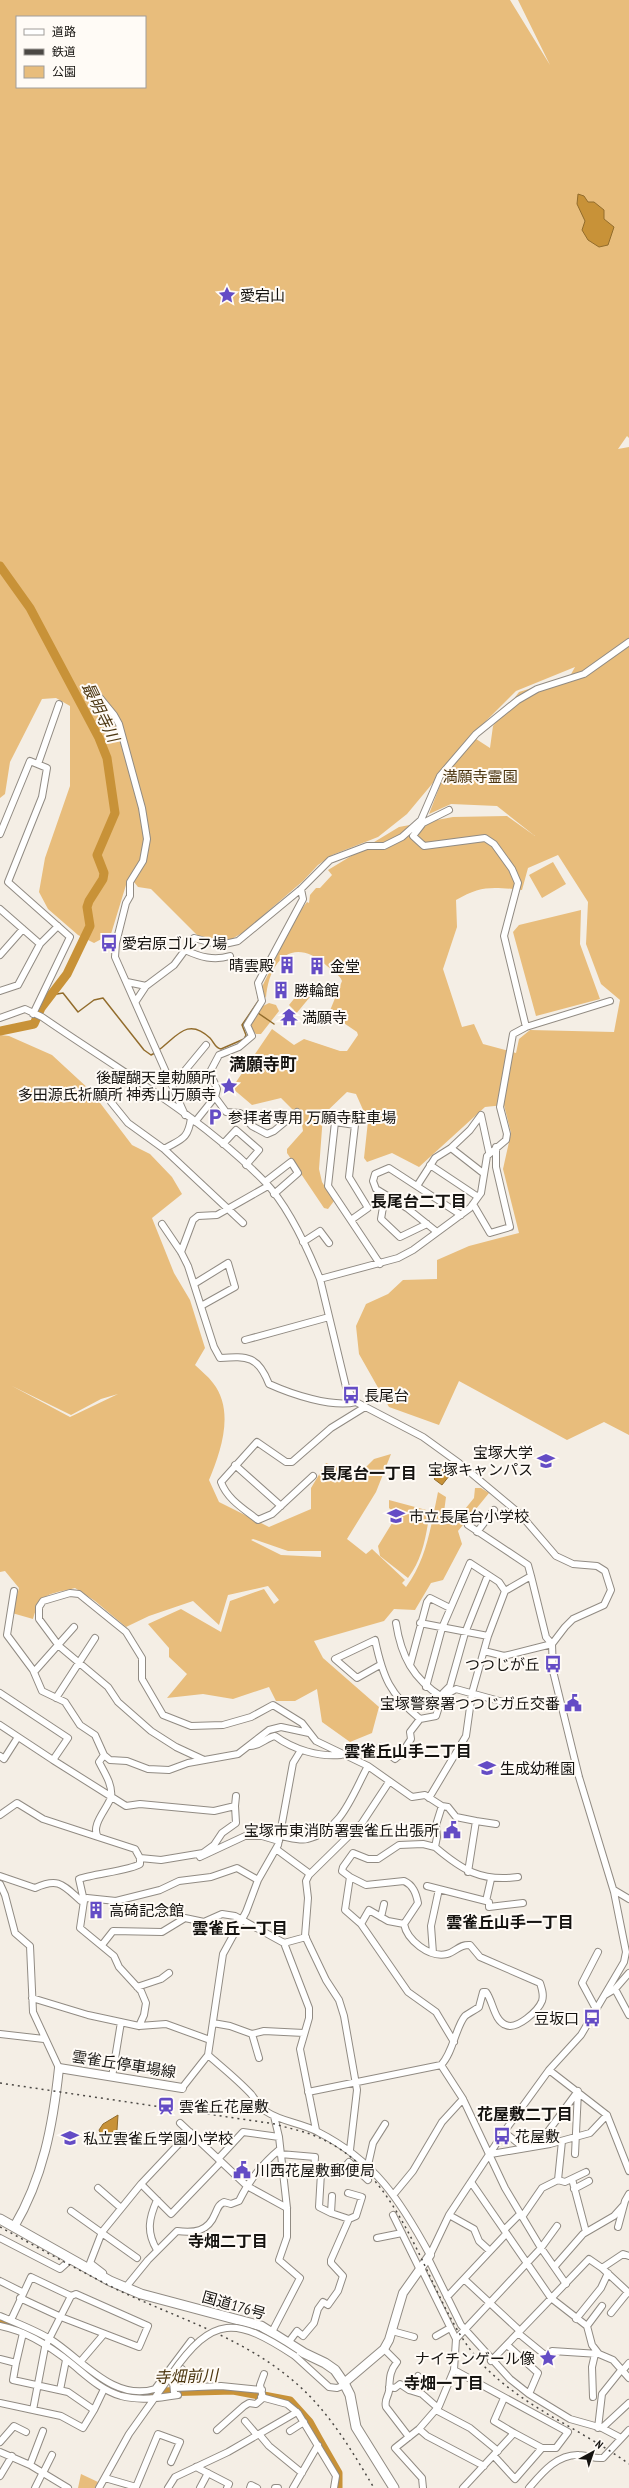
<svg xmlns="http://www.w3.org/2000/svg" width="629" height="2488" font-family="'PT Sans Narrow','Noto Sans JP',sans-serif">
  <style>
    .green { fill: #e8bd7c; fill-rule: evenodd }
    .water { fill: #c89238; stroke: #926c2c }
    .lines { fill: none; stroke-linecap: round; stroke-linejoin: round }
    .stream { stroke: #926c2c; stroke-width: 1.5 }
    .river { stroke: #c89238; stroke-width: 9 }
    .minor-casing { stroke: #918b83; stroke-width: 8 }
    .major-casing { stroke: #918b83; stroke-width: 10 }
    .highway-casing { stroke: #918b83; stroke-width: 11 }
    .minor { stroke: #fff; stroke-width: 6 }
    .major { stroke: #fff; stroke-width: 8 }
    .highway { stroke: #fff; stroke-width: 9 }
    .rail { stroke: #4b4844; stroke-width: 1.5; stroke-dasharray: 2 4; stroke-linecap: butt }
    .minor-bridge-casing { stroke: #918b83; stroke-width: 8; stroke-linecap: butt }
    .minor-bridge { stroke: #fff; stroke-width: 6 }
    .labels { text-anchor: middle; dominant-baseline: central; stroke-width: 4; stroke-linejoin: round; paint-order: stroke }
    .poi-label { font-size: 15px; fill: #151310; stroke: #fffbf6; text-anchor: start }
    .park-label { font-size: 15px; fill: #4a330d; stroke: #fffbf6 }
    .street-label { font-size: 15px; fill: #151310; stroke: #fffbf6 }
    .water-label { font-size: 16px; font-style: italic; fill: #4c3610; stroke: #fffbf6 }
    .neighbourhood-label { font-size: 16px; font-weight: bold; fill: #151310; stroke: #fffbf6 }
    .quarter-label { font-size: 17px; font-weight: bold; fill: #151310; stroke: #fffbf6 }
  </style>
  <rect width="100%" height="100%" fill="#f4eee5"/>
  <path class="green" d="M0,0H510L550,65L518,0H629V438L627,436L618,449L629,447V1435L604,1422L567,1440L459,1381L439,1425L389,1407L359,1354L356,1326L366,1304L388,1294L403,1280L437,1279V1260L469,1246L519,1233L503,1169L511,1133L504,1105L485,1107L419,1167L392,1153L367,1162L364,1158L368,1121L356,1094L347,1092L323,1115L319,1169L322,1182L334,1201L328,1209L324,1208L287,1153V1149L303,1131L301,1118L281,1098L252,1105L232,1088L272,1029L294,1045L304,1039L340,1051H347L358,1035L357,1032L329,1013L342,981C340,975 332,970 327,966C293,935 269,960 266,998L261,989L296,916L307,902L309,903L310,895L316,888H320L332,875L328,870L399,827L453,817L507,816L535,836L497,806L451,804L429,814L442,780L473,737L490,748L493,726L519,692L570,676L575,667L516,691L477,730L407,814L378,837L332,855L318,865L303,881L244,932L230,940L215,941L199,937L151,889L138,887L134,882L126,885L111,934L94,943L78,935L48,909L39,892L45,858L70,786V706L56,698L42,699L10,762L5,794L0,798ZM17,17H145V87H17ZM558,855L588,902L586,944L601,984L620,1000L614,1032L530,1030L519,1039L516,1053L483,1044L474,1024L462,1027L443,969L457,927L456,900C481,885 493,887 522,890L528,868Z
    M553,862L566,884L542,898L529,875Z
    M581,910L580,944L600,999L536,1016L513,932L519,925Z
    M302,989L310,997L290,1021L287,1018L294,1010L289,1005Z
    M269,1003L276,1005L279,1011L261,1034H256L249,1026L261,1007Z
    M0,1035L9,1036L52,1055L91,1091L132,1145L150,1154L172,1177L182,1194L152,1218L174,1273L190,1300L205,1348L195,1365C201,1371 208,1376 213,1383C235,1411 221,1451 209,1480L219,1502L269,1527L311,1509V1488L326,1463L337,1467L353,1480L374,1459L391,1454L376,1492L347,1539L366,1554L372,1549L405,1580L402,1583L406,1587C427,1559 431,1525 438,1492L446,1497L444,1512L450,1515L461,1514L474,1498L475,1488H481L489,1493L458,1531L462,1544L443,1580L431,1583L415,1610L394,1609L384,1621L314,1641L323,1658L379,1707L372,1733L350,1742L322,1722L317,1689L295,1701H276L269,1687L233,1699L203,1694L167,1698L187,1674L169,1657V1648L148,1624L181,1609L221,1632L230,1601L264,1589L274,1604L279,1600L268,1586L228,1595L219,1625L193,1601L149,1616L126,1627L95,1601L75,1588C49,1595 41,1591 33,1619L12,1613L19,1588L5,1571L0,1572ZM12,1386L71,1415L101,1399L118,1394L70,1417ZM253,1539L288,1551H321V1557L281,1555L251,1540Z
    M389,1500L430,1511C426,1536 423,1558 408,1578L380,1556L378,1546L397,1515L389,1508Z
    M81,2474L98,2482L95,2488H78Z"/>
  <path class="water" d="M578,194L584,196L588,202H594L604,210V219L614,227L608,245L599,247L588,240L582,230L585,221L577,204Z
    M446,1465L453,1471L442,1485L434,1479Z
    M118,2115L117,2130L102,2137L99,2130L103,2124Z"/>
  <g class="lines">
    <path class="stream" d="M51,995L63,993L78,1012L94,1000L103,998L144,1050L151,1055L155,1053
      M258,1013L274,1024
      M160,1049C177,1036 188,1017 210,1038C214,1042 215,1048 221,1049L244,1039L246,1035L242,1025L259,1000L256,986"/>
    <path class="river" d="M0,566L30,608L99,738L107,758L115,813L97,855L104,873L103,879L89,901L87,907L90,926L67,974L41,1008L34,1024L0,1031
      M0,2321L15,2326L50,2343L105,2386L124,2393L233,2390L290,2401L309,2422L319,2440L338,2473V2488"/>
    <g class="minor-casing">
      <path id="minor" d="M96,693L114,715L119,724L142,808L147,839L143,861L130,882V896L126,903L116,943L115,957L185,1115
        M38,764L59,704
        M449,810L423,823L413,836L424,846L485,838L494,844L512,869L518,883L504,936L526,1027
        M0,834L30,761L47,768L42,797L8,882L70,937L33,1014
        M0,909L40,944
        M185,950C200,957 214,961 230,956
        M0,955L23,929
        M127,982L146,986
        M0,991L18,985L40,944L58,926
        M136,1001L146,986L174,965L194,938L220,945L238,941L301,889L330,860L367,846H384L402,837L421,820L440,776L476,734L518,700L537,689L584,674L629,642
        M0,1018L25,1009L42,1017C117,1069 201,1116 265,1182C289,1207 307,1247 320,1279L346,1387L356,1402L423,1437L459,1463L520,1514L556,1556L573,1564L597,1566L605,1571L611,1590L604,1605L573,1619L565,1627L552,1644L553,1671L579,1777L614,1892L626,1952L624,1962L581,2035L549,2070L504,2132L449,2215L430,2255
        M173,1085L206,1045
        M215,1097L226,1112L240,1113L252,1126L267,1134L274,1131L297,1112
        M111,1102L128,1123L164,1149L243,1223
        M195,1122L215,1097L217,1089L210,1072L219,1055L239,1047L252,1036L247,1025L262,1001L258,983L303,899L301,889
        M223,1144L236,1130L259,1150L246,1165
        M451,1148L483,1173
        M164,1149C181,1139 188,1140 191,1118
        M430,1165L478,1197
        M265,1182L291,1162L298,1173L274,1194
        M417,1186L435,1158L451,1148L470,1130L481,1115L489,1152
        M385,1195L381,1219L400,1237L427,1224
        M473,1204L490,1233L510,1227L496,1167V1147
        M351,1220L368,1208L349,1177L355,1125L335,1122L328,1186L380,1264
        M162,1224L181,1252L188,1266L214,1347L220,1358C248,1356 258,1356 269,1384C291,1394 332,1408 356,1402
        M437,1232L407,1208L376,1189L373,1181L375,1174L389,1168L461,1215
        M303,1242L320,1231L329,1243
        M181,1252L193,1220L198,1216L217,1215L268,1186
        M320,1279L398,1258L413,1250L470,1208L481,1193L487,1156L506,1140L507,1134L500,1107L513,1034L526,1027L610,1001
        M194,1284L228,1263L235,1287L201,1306
        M245,1340L329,1317
        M235,1465L281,1506
        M313,1476L272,1514L258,1520C244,1509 227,1499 221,1482L257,1442L286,1462H292L331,1428L365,1407
        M468,1525L528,1565L531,1576
        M477,1532L494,1510
        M14,1591L7,1635L33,1670L42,1691L65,1702L80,1725L95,1735L104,1755L99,1762C104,1772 113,1785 111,1797C108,1808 90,1825 98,1837L135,1849L140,1858L161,1860L203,1853L214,1845L222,1833L236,1823L235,1806
        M505,1591L531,1576L546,1637L552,1644
        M396,1623C401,1656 413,1679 442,1697L443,1693L450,1686L465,1633L488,1575
        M420,1623L488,1636
        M484,1651L504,1656L552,1644
        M380,1665L357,1678L335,1659L375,1640C383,1678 390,1694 420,1719
        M410,1665L427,1602L430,1598L450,1608
        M34,1672L74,1627
        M426,1687L442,1628L470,1563L499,1582L505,1591L488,1636L472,1693L466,1736L429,1798
        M0,1693L68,1738L53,1760L126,1806L140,1804L214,1811L235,1806L236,1796
        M56,1698L95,1638
        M0,1725L53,1760
        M250,1746C261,1746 265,1738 275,1736C294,1750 319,1757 341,1755
        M380,1747L395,1759L402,1753L411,1739L410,1732L420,1719L436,1716L442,1697L456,1689L503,1702
        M104,1755L110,1760L127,1761L148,1769L169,1770L188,1763L238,1754L269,1730L281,1727L309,1733
        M0,1756L4,1759L18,1737
        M204,1760L176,1747L151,1731L118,1702L108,1687L59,1646L39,1619V1607L43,1601L70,1593L79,1594L126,1632L142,1658V1679L163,1715L191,1726L223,1725L251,1717L273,1705L302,1723L316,1741L368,1766L412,1797L425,1795L442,1806L436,1825L437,1837L435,1847C462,1870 481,1882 518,1877
        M442,1806L448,1807L456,1817L476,1821L468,1872
        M0,1815L17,1803L43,1819L98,1837
        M476,1821L496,1824
        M280,1836C288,1837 300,1841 307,1839C342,1831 353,1793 368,1766
        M276,1849L310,1874
        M200,1857L245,1836H262L279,1841
        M0,1876L35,1888C59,1877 63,1885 81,1901L87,1898L116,1901L160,1890L179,1881L211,1877L237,1868L258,1880
        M350,1877L366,1885L404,1881C413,1885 416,1893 418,1903L404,1924
        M0,1884L5,1895L15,1933L30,1946L33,2012L59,2068
        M427,1886L486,1901L489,1902V1907L523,1903
        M614,1890L629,1899
        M486,1901L491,1879
        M381,1917L384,1904
        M361,1924L345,1910L350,1877L342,1871L343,1867L353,1853L368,1859H378L399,1845L423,1844L435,1847
        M284,1943L309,2008V2018L300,2049L316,2130
        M102,1945L113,1931L162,1932L185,1918L204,1922L222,1914L235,1916L284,1943L306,1937
        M433,1953L431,1926L439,1889
        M137,1987L161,1979L169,1973
        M615,1989L629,1973
        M605,1995L615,1989L629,2015
        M32,1998L88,2015L139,2026L166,2024L210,2040
        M596,2009L582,1983L598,1952
        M213,2023L230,2026L252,2034L264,2031L304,2033
        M139,2026L144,2015L146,2003L141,1991L119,1967L114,1956L80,1928L84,1901L79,1879C93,1874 132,1870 140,1864V1858
        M0,2034L44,2039
        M252,2034L259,2058
        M208,2055C223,2068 238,2080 251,2094C256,2100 259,2108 267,2112C282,2122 302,2123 318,2132C375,2161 400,2200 430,2255
        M441,2065L463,2099
        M549,2070L607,2115L629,2171
        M112,2077L121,2022
        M182,2088L208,2055L223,1954L246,1912L258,1880L278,1845L293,1763L301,1750
        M308,2092L441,2065C453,2053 456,2026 465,2016C469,2013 475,2010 479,2007L483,1992H486C493,2001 494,2021 506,2025C517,2030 538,2011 542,2001C544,1995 542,1989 540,1983L480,1957L470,1945C459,1944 456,1952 447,1954C429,1958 407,1940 404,1924L388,1921L369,1910L361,1924L408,1992L436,2012L454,2042
        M180,2123L247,2186L287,2208
        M190,2132L141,2184L171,2214L221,2162
        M504,2132L524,2148
        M562,2141L558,2180L565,2182L586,2172
        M538,2145L578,2091L575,2154
        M350,2150L357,2090L344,2016L339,2000L326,1980L305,1936L308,1898L306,1881L309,1875L362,1823L389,1782
        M280,2154L315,2157L314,2172L321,2173L319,2207L331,2213
        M491,2154L550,2144L590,2133L607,2115
        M218,2159L243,2132L279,2137
        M368,2165L373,2143L385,2124
        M321,2173L339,2174L349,2162L368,2180
        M572,2179L586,2232
        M471,2182L551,2298L587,2326L592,2345L599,2354L613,2360L629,2378
        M98,2188L121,2208
        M574,2189L589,2181
        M394,2194L413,2171L442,2122L463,2099L505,2188L541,2248L566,2284
        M332,2196L331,2213L349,2219
        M157,2200C149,2218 146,2232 157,2250
        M71,2211L137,2258
        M393,2215L420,2270
        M449,2215L474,2229L479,2241L490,2251
        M522,2217L542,2188L558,2180
        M618,2227L625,2201L629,2194
        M504,2230L520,2214
        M0,2238L60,2269L70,2260
        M377,2238L402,2233
        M428,2258L461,2325L510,2379L529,2394L570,2419L602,2428L621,2438
        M555,2266L583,2234L614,2216L623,2206
        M421,2268L456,2339L454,2370L439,2406L419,2429L395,2448L422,2478L423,2488
        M602,2268L623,2254L629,2256
        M103,2273L90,2263L102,2232L141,2184
        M464,2279L520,2331
        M0,2281L22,2292
        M126,2287L148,2260L177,2231C194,2233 208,2232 215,2214C218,2208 218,2205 224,2202L231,2204L239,2201C249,2180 262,2164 280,2149
        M447,2297L506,2234
        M20,2298L61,2317L139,2347L148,2326L76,2294L71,2296
        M611,2313L628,2292
        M0,2316C17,2323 35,2330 50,2339C82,2359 113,2402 155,2389L191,2341
        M576,2319L601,2288L608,2273
        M0,2326C27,2331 51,2347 72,2364C88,2377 101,2390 121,2396C140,2401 159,2398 178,2395
        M587,2326L602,2306
        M392,2331L414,2337
        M272,2332L300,2278L279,2260L287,2237V2208L279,2137L274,2116
        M518,2333L545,2355L552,2351L599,2354
        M436,2336L450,2328
        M456,2339L541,2248L557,2226
        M288,2343L297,2331L303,2336L314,2323L318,2309L323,2302L328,2305L338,2291L343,2276L331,2263V2260L349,2219L356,2216L362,2197L348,2193
        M507,2345L538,2373L529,2394
        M384,2349L397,2362C389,2372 390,2379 389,2391C388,2397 384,2400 386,2407L409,2437
        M295,2356L329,2387L337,2388L345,2385
        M0,2359L16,2363L13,2380L68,2392L94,2410L83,2428L61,2416L33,2410
        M81,2361L104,2334
        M491,2361L589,2259L602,2268L629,2293
        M16,2363L23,2333
        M454,2370L568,2432L556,2448H542L515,2479L494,2456
        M623,2370L629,2363
        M389,2387L395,2388L400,2384L409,2390L422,2394L438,2408
        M174,2388L221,2386L262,2390
        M60,2390L66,2360
        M409,2390L418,2376
        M174,2392L173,2382L182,2369
        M261,2397L287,2404L298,2413L336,2476L334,2488
        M593,2397L592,2367L595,2354
        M504,2398L494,2421L514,2433
        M0,2403L33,2410L45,2347L71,2296L31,2277L11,2320
        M94,2410L104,2389
        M436,2410L470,2428L498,2451
        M245,2421L257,2435
        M598,2428L602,2394L622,2369
        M602,2428L629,2403
        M419,2429L427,2436L484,2466
        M217,2430L244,2406L249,2403L256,2404L263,2398L260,2385L264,2374
        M43,2431L30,2465L68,2488
        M290,2431L304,2422
        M259,2434L269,2446L302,2473
        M0,2442L14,2426L26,2432
        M0,2452L30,2465
        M196,2467L229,2484L227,2488
        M43,2473L52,2455
        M0,2476L12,2456
        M105,2478L136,2487L158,2434L180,2442L171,2462
        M35,2488L43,2472
        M99,2488L129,2434L171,2375
        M168,2488L175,2477L228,2452L297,2412
        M200,2488L208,2473
        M250,2488L251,2485L257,2488
        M275,2488H278
        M293,2488L318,2445
        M463,2488L514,2433L542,2448
        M529,2488C542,2473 557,2454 579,2455C587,2455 594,2459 603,2458L629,2430"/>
    </g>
    <g class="major-casing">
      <path id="major" d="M14,2227C43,2178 53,2125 59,2068L182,2088
        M344,2383L384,2349L389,2340L403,2293L430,2255"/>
    </g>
    <g class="highway-casing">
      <path id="highway" d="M0,2219L110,2281L141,2294L261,2326L304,2353L325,2363L335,2370L344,2383L350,2395L356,2427L394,2488"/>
    </g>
    <use href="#minor" class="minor"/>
    <use href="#major" class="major"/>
    <use href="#highway" class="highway"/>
    <path class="rail" d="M0,2083L275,2124C287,2128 299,2130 310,2134C379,2159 407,2229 436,2289C449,2316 462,2342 482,2364C524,2408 581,2429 629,2464
      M0,2227C39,2248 78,2270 118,2290C179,2319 245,2338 297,2384C330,2413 352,2451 374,2488"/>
    <g class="minor-bridge-casing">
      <path id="minor-bridge" d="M171,2375C213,2314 236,2317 295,2356"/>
    </g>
    <use href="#minor-bridge" class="minor-bridge"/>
  </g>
  <defs>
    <g id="sight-bare" transform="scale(1.38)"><path d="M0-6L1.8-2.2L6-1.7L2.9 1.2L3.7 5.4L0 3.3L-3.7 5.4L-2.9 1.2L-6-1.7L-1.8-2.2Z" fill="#644cc5" stroke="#fffbf6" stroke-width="2.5" paint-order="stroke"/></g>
    <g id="bus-bare" transform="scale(1.38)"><path d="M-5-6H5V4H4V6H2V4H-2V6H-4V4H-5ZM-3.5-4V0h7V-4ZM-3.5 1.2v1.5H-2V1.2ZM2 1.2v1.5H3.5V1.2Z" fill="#644cc5" stroke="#fffbf6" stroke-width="2.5" paint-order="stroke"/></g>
    <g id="building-bare" transform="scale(1.38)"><path d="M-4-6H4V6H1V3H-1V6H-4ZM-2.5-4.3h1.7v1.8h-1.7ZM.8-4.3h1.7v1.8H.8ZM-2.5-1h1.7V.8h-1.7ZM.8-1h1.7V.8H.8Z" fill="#644cc5" stroke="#fffbf6" stroke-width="2.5" paint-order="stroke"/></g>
    <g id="temple-bare" transform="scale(1.38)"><path d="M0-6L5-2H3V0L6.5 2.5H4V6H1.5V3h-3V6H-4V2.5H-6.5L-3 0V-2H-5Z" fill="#644cc5" stroke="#fffbf6" stroke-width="2.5" paint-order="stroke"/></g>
    <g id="parking-bare" transform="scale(1.38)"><path d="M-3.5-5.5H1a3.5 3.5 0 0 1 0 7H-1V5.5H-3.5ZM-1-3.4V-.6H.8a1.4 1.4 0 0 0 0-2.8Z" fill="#644cc5" stroke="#fffbf6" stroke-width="2.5" paint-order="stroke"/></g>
    <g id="university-bare" transform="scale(1.38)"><path d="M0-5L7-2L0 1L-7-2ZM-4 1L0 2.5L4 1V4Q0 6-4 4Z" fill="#644cc5" stroke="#fffbf6" stroke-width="2.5" paint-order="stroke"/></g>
    <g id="school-bare" transform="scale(1.38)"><path d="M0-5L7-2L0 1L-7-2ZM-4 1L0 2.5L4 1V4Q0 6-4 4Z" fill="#644cc5" stroke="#fffbf6" stroke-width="2.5" paint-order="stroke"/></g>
    <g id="civic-bare" transform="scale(1.38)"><path d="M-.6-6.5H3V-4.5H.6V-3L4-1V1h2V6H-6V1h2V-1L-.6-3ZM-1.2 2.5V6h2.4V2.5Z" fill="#644cc5" stroke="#fffbf6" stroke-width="2.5" paint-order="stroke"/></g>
    <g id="station-bare" transform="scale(1.38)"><path d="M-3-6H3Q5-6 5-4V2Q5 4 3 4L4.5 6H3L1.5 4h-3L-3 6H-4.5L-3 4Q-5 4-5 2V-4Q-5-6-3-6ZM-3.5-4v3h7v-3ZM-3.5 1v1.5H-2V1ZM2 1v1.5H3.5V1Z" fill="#644cc5" stroke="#fffbf6" stroke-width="2.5" paint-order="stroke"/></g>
  </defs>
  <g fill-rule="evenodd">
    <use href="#sight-bare" x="227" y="295"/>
    <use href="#bus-bare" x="109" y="943"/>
    <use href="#building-bare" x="287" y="965"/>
    <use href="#building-bare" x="317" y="966"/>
    <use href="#building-bare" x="281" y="990"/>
    <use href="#temple-bare" x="289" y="1017"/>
    <use href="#sight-bare" x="229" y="1086"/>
    <use href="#parking-bare" x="215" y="1117"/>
    <use href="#bus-bare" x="351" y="1395"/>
    <use href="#university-bare" x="546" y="1461"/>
    <use href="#school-bare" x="396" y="1516"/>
    <use href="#bus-bare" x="553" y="1664"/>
    <use href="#civic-bare" x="573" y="1703"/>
    <use href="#school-bare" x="487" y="1768"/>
    <use href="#civic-bare" x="452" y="1830"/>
    <use href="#building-bare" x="96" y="1910"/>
    <use href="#bus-bare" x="592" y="2018"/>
    <use href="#station-bare" x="166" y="2106"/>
    <use href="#bus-bare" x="502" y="2136"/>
    <use href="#school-bare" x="70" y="2138"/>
    <use href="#civic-bare" x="242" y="2170"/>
    <use href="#sight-bare" x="548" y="2358"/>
  </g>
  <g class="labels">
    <g class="poi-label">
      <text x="240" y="295">愛宕山</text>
      <text x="122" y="943">愛宕原ゴルフ場</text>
      <text x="274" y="965" text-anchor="end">晴雲殿</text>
      <text x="330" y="966">金堂</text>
      <text x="294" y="990">勝輪館</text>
      <text x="302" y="1017">満願寺</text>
      <text x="216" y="1077" text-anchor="end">後醍醐天皇勅願所<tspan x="216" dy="17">多田源氏祈願所 神秀山万願寺</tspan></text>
      <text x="228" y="1117">参拝者専用 万願寺駐車場</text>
      <text x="364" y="1395">長尾台</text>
      <text x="533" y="1452" text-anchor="end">宝塚大学<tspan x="533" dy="17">宝塚キャンパス</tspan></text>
      <text x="409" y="1516">市立長尾台小学校</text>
      <text x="540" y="1664" text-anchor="end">つつじが丘</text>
      <text x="560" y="1703" text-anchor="end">宝塚警察署つつじガ丘交番</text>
      <text x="500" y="1768">生成幼稚園</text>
      <text x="439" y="1830" text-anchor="end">宝塚市東消防署雲雀丘出張所</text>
      <text x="109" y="1910">高碕記念館</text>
      <text x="579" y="2018" text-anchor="end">豆坂口</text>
      <text x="179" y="2106">雲雀丘花屋敷</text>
      <text x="515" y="2136">花屋敷</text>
      <text x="83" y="2138">私立雲雀丘学園小学校</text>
      <text x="255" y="2170">川西花屋敷郵便局</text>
      <text x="535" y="2358" text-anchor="end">ナイチンゲール像</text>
    </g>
    <g class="park-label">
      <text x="480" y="776">満願寺霊園</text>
    </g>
    <g class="street-label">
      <text transform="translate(124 2064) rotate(9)">雲雀丘停車場線</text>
      <text transform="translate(234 2305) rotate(16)">国道176号</text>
    </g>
    <g class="water-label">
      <text transform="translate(101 712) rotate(64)">最明寺川</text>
      <text transform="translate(186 2376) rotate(-2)">寺畑前川</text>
    </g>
    <g class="neighbourhood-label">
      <text x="419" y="1201">長尾台二丁目</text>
      <text x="369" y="1473">長尾台一丁目</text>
      <text x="408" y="1751">雲雀丘山手二丁目</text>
      <text x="510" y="1922">雲雀丘山手一丁目</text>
      <text x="240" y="1928">雲雀丘一丁目</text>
      <text x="525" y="2114">花屋敷二丁目</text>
      <text x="228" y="2241">寺畑二丁目</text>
      <text x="444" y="2383">寺畑一丁目</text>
    </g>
    <g class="quarter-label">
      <text x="263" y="1064">満願寺町</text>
    </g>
  </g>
  <rect x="16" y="16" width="130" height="72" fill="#fffbf6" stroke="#a19e9a"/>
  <rect x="24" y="29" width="20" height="6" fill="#ffffff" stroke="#a19e9a"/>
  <text x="52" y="36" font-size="12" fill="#151310">道路</text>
  <rect x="24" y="49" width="20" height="6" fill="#4b4844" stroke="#a19e9a"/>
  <text x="52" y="56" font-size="12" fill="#151310">鉄道</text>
  <rect x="24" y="66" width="20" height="12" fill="#e8bd7c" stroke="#a19e9a"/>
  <text x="52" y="76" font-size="12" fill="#151310">公園</text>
  <g transform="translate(593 2452) rotate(40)" stroke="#fffbf6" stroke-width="3" paint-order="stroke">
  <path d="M0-3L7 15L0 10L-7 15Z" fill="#151310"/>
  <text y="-6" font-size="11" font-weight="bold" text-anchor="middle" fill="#151310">N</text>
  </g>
</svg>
